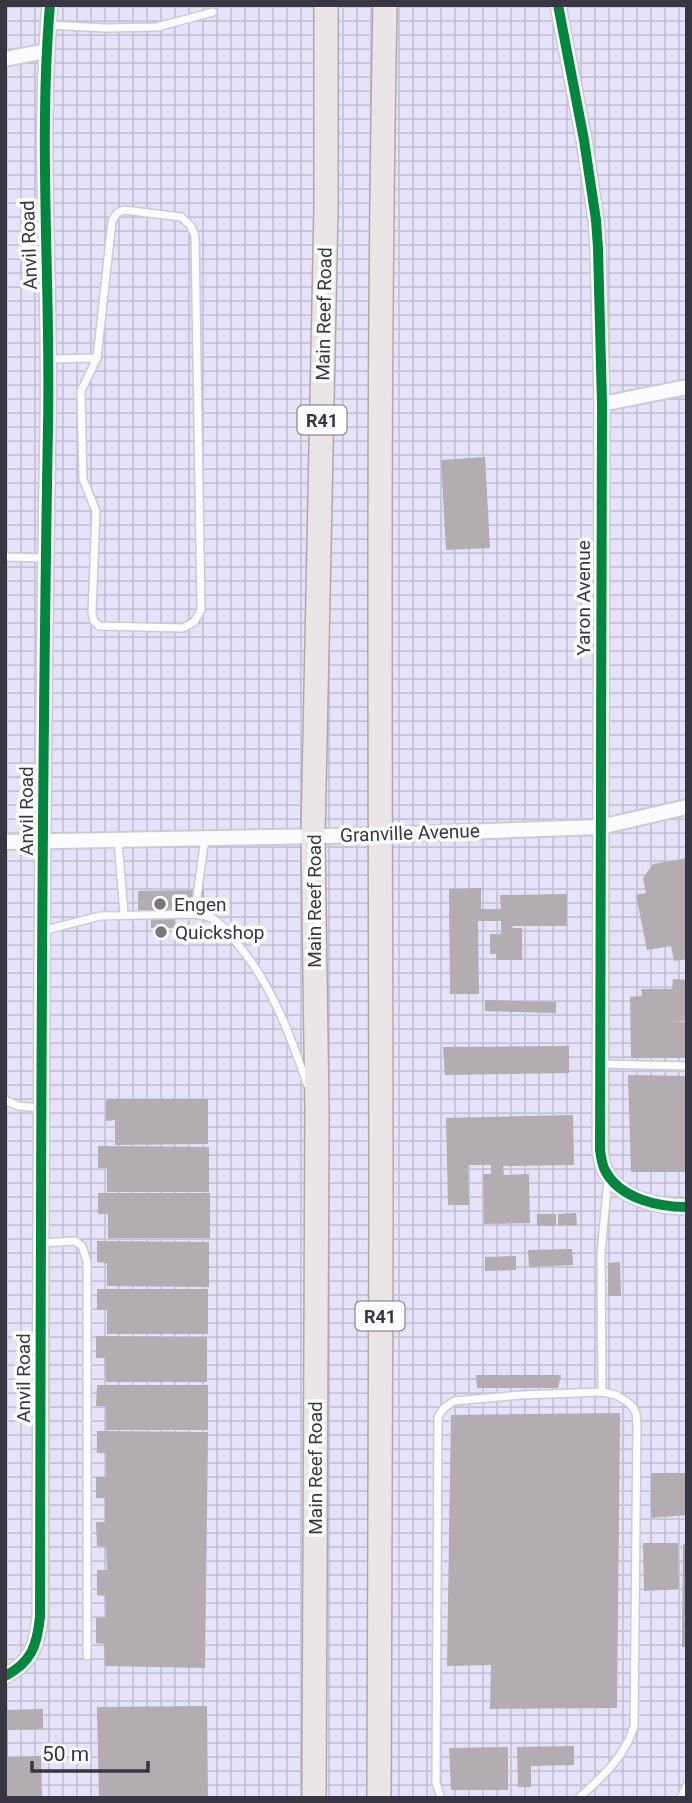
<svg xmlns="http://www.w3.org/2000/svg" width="692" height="1803" font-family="Roboto,sans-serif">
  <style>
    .industrial { fill: url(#industrial-grid) }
    .building { fill: #b3acb0 }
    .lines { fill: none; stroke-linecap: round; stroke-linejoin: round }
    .service-casing { stroke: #cccad5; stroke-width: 10 }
    .minor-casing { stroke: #cccad5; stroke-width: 18 }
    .primary-casing { stroke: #b2a7ad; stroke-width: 26 }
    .service { stroke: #fcfcfe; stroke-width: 7 }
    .minor { stroke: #fcfcfe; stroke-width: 14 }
    .primary { stroke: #ebe5e7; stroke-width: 23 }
    .cycleway-casing { stroke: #fff; stroke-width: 15 }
    .cycleway { stroke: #00873e; stroke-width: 10 }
    .poi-dot { fill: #777681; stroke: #fff; stroke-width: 2.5 }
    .labels { text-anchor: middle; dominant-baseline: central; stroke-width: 7; stroke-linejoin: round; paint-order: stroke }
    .shield { fill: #fff; stroke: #73727b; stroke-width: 2 }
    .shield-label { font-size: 18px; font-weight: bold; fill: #373642 }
    .street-label { font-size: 19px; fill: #373642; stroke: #fff }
    .poi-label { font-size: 19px; fill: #373642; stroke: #fff; text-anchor: start }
  </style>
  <defs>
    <pattern id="industrial-grid" width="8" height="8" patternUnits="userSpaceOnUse" patternTransform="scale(1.75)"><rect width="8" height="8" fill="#e5e2f9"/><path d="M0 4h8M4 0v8" fill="none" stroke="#c5c2d7"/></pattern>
  </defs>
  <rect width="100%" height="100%" fill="#eeecf7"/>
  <path class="industrial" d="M5,5H687V1798H5Z"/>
  <path class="building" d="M485,457L490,548L446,550L441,460Z
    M687,858V959L674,961L671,946L647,950L636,895L646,893L643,878L653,864Z
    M481,888V909H501L500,895L567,894V926H512L513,928H522V960H496V954H490V934H501V921H478L479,994H450L449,889Z
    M204,890V910H174L175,928H151V910H138V891Z
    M673,979L687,980V1021L668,1022H687V1058H631L630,997L642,996L641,989H672Z
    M485,1000L556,1002V1013L485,1011Z
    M569,1046V1073L445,1075L443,1047Z
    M628,1075L687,1076V1172H631Z
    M106,1099H208V1144L115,1145V1120L106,1121Z
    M573,1115L574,1165L503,1166L504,1175L529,1174L530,1223L484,1224L483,1174H491V1165H468L469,1205H448L446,1118Z
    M98,1146L209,1147V1192H107V1168H98Z
    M98,1193H210V1238H108V1214H98Z
    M576,1213L577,1225L558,1226V1214Z
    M537,1214H556V1226H537Z
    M97,1241L209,1242V1287L107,1286V1263L97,1262Z
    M572,1249L573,1265L529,1267L528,1250Z
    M516,1256V1270L485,1271V1257Z
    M620,1262L621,1296H608V1263Z
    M97,1289H208V1334H107V1310H97Z
    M96,1336L207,1337V1382H106L105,1358H96Z
    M476,1375H561L558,1388H477Z
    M97,1385H208V1430H106V1406H96Z
    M620,1413L617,1708L490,1709L491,1665L447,1666L451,1415Z
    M97,1431L208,1432L205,1668L105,1666L104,1644L96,1643V1618H106L105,1596L97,1595V1570H107L106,1547L97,1546L96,1522H105V1498H96V1477H106V1453H97Z
    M651,1473H687V1515L651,1518Z
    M643,1543H678L679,1589L644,1591Z
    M687,1543V1647H682L683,1544Z
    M207,1706L208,1798H99L97,1707Z
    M43,1709V1729L8,1730V1757L41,1756L42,1798H5V1710Z
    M574,1746V1765L531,1766V1787H518L517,1747Z
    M508,1747V1790H451L449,1748Z"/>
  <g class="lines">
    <g class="service-casing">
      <path id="service" d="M49,25L105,28L157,27L213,12
        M124,210L181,217L191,226L195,236L201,610L194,622L183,628L99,626L94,621L92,613L96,511L83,479L81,391L97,358L112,221L117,213Z
        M50,359L97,358
        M5,557L46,558
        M118,841L124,914
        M192,914C199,915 207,915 213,919C223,924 229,934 236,942C271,983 290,1034 307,1084
        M42,931L100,916L192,914L195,910L205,838
        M600,1064L687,1066
        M5,1100L18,1106L41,1108
        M41,1243L75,1241L82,1246L87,1261V1656
        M602,1392L601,1253L608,1179
        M441,1798L436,1783L438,1417L444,1408L454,1401L521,1395L602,1392L616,1395L626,1401L632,1406L636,1413L637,1424L634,1726C625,1757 602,1777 579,1798
        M681,1798L687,1785"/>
    </g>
    <g class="minor-casing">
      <path id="minor" d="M558,5L584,140L596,220L598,248L602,404L600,1150C601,1158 602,1166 606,1172C621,1199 659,1207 687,1207
        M5,59L46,51
        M602,404L687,387
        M5,842L380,835L600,827L687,807
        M5,1676C32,1662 37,1645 40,1617C41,1220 41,823 48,426C51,286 38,145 50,5"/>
    </g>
    <g class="primary-casing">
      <path id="primary" d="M314,1798L317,1111L313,836L326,208V5
        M379,1798C379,1606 381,1413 381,1221C381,816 377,411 385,5"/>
    </g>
    <use href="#service" class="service"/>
    <use href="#minor" class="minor"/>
    <use href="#primary" class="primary"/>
    <g class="cycleway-casing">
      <path id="cycleway" d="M558,5L584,140L596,220L598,248L602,404L600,1150C601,1158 602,1166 606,1172C621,1199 659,1207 687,1207
        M5,1676C32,1662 37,1645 40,1617C41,1220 41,823 48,426C51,286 38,145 50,5"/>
    </g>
    <use href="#cycleway" class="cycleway"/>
  </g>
  <g class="poi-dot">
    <circle cx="160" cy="904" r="7"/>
    <circle cx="161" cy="932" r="7"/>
  </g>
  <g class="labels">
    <g class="shield">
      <rect x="297.5" y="405.5" width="49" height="29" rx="5"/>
      <rect x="355.5" y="1301.5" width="49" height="29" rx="5"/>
    </g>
    <g class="shield-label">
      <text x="322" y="420">R41</text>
      <text x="380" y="1316">R41</text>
    </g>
    <g class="street-label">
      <text transform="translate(29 245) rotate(-92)">Anvil Road</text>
      <text transform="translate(324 314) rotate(-89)">Main Reef Road</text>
      <text transform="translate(583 598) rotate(-90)">Yaron Avenue</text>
      <text transform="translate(26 811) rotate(-90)">Anvil Road</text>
      <text transform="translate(410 833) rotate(-2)">Granville Avenue</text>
      <text transform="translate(314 901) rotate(-90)">Main Reef Road</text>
      <text transform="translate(23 1378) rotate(-90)">Anvil Road</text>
      <text transform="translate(315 1468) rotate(-90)">Main Reef Road</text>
    </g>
    <g class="poi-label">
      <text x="174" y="904">Engen</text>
      <text x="175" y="932">Quickshop</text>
    </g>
  </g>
  <rect width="692" height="1803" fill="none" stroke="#373642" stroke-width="14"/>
  <path d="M32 1761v10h116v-10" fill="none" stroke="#373642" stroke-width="3.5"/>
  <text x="42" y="1761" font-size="21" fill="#373642" stroke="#ffffff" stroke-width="5" paint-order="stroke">50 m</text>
</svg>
